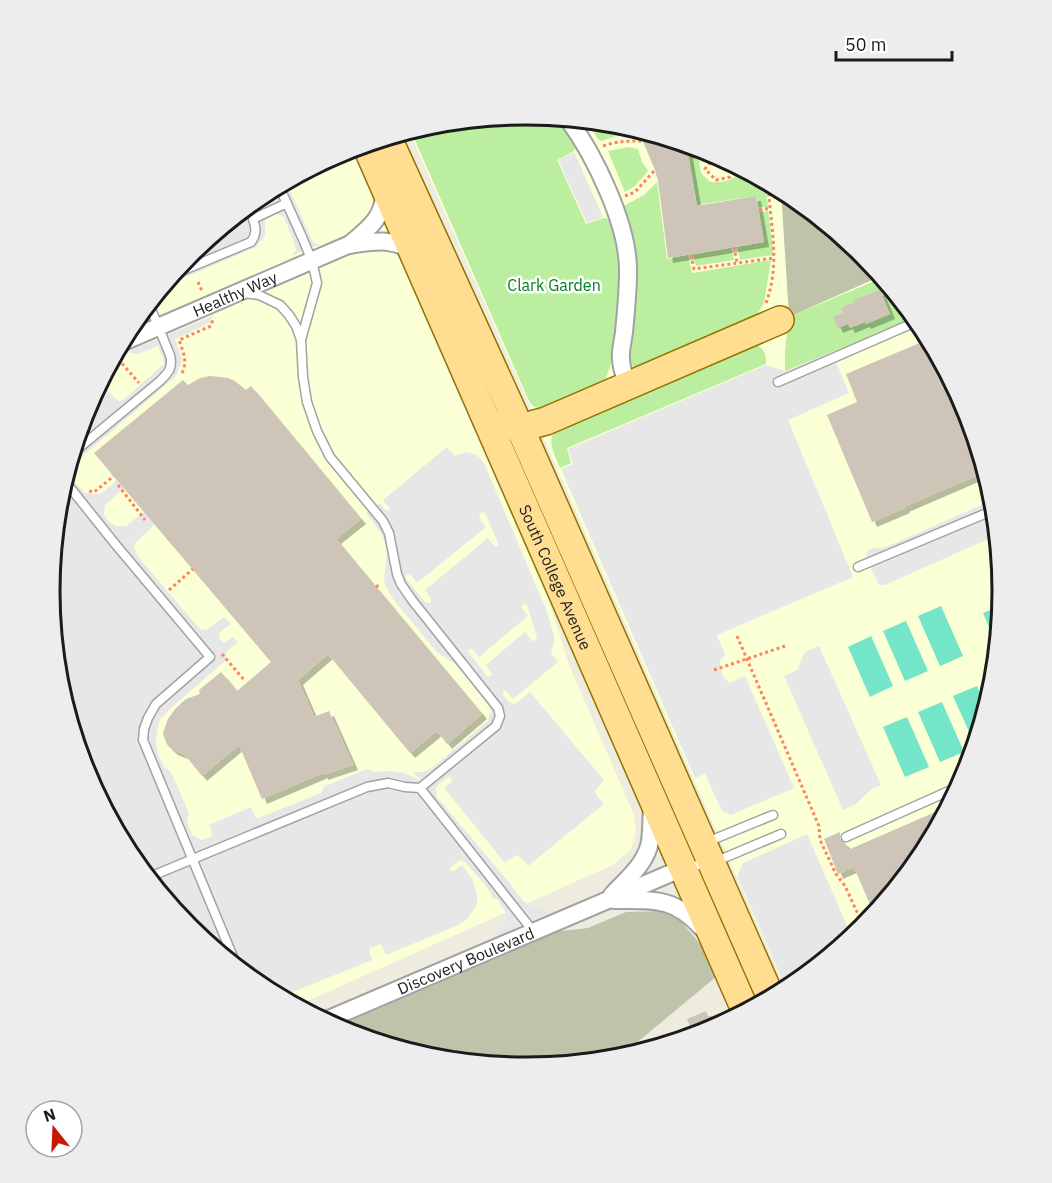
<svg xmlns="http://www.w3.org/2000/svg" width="1052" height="1183" font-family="'IBM Plex Sans',sans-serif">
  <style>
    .education { fill: #faffd6 }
    .construction { fill: #bfc3aa }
    .grass { fill: #bbee9e }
    .pitch { fill: #74e5c8 }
    .parking { fill: #e7e7e7; fill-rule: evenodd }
    .building { fill: #cec4b8; filter: url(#shadow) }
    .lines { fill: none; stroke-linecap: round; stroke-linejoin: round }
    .lane-casing { stroke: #a2a2a2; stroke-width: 11 }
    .street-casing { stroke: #a2a2a2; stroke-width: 20 }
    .primary-casing { stroke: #917400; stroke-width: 30 }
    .path { stroke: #ff835e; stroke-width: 3; stroke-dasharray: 3 3; stroke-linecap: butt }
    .lane { stroke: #fff; stroke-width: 8 }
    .street { stroke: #fff; stroke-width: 16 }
    .primary { stroke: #ffde92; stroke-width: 27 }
    .labels { text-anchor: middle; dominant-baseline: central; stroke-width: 5; stroke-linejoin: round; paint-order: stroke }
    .park-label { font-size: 16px; fill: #01801c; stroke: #fff }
    .street-label { font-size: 16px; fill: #1b1b1b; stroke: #fff }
    .rim { fill: none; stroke: #1b1b1b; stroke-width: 3 }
  </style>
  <defs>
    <filter id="shadow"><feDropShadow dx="5" dy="5" stdDeviation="0" flood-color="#0004"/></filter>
  </defs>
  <rect width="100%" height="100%" fill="#eeebdf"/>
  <path class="education" d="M526,115L619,124L709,151L791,196L863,255L922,327L966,409L993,499L1002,592L993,685L966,774L922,857L863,929L786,990L409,131L433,124Z
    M351,149L549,601L569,665L634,815L636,832L631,850L613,865L296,1006L261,987L189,928L130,856L86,774L59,684L50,591L59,498L86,409L130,326L189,254L262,195L344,151Z"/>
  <path class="construction" d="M781,190L791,196L863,255L881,276L789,317Z
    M668,911L679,919L697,940L710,960L717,976L617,1059L526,1068L433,1059L343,1032L334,1026L552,932L588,928L626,912Z"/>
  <path class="grass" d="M526,115L560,118L576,143L574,151L557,160L586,224L604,218L609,219L613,224L620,250L623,285L616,348L603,387L547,411L545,406C538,409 533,408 529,401L411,131L433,124Z
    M586,121L619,124L634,129L640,136L620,135L601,141L598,139Z
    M629,147L638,149L642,162L648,171L635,186L625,192L608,151Z
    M692,153L694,156L698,155L701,173L710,182C723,183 735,181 741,169L765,182L768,207H759L756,196L697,205L688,154Z
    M657,182L667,259L688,255L692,273L771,260L764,303L756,316L641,370L633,366L628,358L620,208L644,195Z
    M768,211L772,240L773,255L740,260L737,247L764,242L759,212Z
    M731,248L734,260L696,266L693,255Z
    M882,278L915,319L785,371V351L789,317Z
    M756,344C764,349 766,353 766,364L567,448L571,463L560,468C556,456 545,441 556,430Z"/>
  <path class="pitch" d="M941,606L963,656L940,666L918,616Z
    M1001,606L997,646L983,613Z
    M906,621L928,671L905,681L883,631Z
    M871,636L893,686L870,697L848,647Z
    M977,686L986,708L975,745L953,696Z
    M942,702L964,752L940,762L918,712Z
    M907,717L929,767L905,777L883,727Z"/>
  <path class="parking" d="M574,152L603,217L587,223L558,160Z
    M286,182L313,242L316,244H321L291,256L296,250L293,239L284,217L280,215L276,214L265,220V236L256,247L163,287L189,254L262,195Z
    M214,315L208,324L175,339L182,358L181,364L176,376L78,460L74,466L72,472L73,478L76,484L85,493L99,494L105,491L117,479L124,488L105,505L104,514L108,521L116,526H126L145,511L155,524L136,542L134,548L139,558L199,628L202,630L208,629L224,617L231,624L219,633V638L224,643L233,637L238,642L226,652V660L171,708L161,718L157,730L156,742L158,754L164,767L171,772L189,813L187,822L193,836L202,840L211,837L212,833L209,825L251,807L255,817L259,818L321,793L325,786L367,769L375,772L390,771L404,773L416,778L424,784L413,772H423L432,768L488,721L491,711L488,704L455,664L437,652L393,599L385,584L384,578L387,554L385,543L381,533L366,513L380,503L386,510L390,511V509L383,500L447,447L455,456L466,452L474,454L479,457L484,463L546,609L554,635V642L551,653L558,662L513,699L505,690L503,691V695L509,702L513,704L519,701L530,692L604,780L595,791L597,796L604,804L528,866L519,856L516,855L505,863L444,788L452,781L451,777L447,778L440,783L436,788L437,796L435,795L509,882L523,901L533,907L546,908L548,913L551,912L492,938L505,926L506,919V914L498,900L492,898V895L485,885L465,862L460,860L450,868V870L453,871L462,865L472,879L477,894V903L475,908L466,920L456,926L386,955L381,944L370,948L369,950L372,960L280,997L270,992L269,989L265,990L261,987L189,928L130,856L86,774L59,684L50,591L58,510L67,501L61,492L86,410L109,392L116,399L120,401L123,400L164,364V361L158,346L138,354L127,352ZM481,512L485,513L499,545L496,547L494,546L488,538L425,590L431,599V602L428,603L425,602L406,579V575L409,574L411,575L417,583L486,527L479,518ZM524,604L527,605L537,638L533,642L525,632L486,665L492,674L490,677L487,676L468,651L469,649H472L479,657L528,616L521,607Z
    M832,352L849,393L788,420L853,577L717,635L725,655L720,661L721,670L723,676L729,683L745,676L794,788L731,815L722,811L705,774L695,778L561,469L573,464L568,449L766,365L785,371Z
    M993,500L997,535L885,585H879L866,558L867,552L869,549L886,547Z
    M819,646L881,785L870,790L856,804L843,810L784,676L797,670L805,652Z
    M807,834L852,937L787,990L737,876L743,863Z"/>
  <path class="building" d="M638,130L700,149L688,154L697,206L756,196L764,242L668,258L658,181L655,170Z
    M880,290L890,314L866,324L865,322L850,328L848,324L838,328L833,317L843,313L841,308L855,302L854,300Z
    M929,339L966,409L985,472L904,507L905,508L872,522L827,415L857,402L846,374Z
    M210,376L228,378L235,381L246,390L251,386L361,519L336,539L482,714L447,744L437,731L410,753L328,654L298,680L314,717L329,711L353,765L323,775V773L262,799L239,745L202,776L185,755L173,750L168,746L165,740L163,733L168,719L176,708L186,699L200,694L199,690L221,672L237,691L271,662L94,453L183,380L188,385L200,378Z
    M949,806L922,857L874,914L854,867L838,874L824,839L840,832V839L845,843L848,850Z
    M706,1011L714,1029L694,1036L687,1019Z"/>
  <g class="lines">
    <g class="lane-casing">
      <path id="lane" d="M279,186L302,237L312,261L317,283L301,340
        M172,275L251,242C257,234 256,228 253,219L287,203
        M778,382L918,321
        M73,453L160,381C169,372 173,368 170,355L149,304
        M64,480L116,545L210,657L156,704L148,718L144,729L143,740L238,969
        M858,567L994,510
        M420,788L533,931
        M846,837L960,786
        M707,842L773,815
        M686,867L712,863L781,834
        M147,878L367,787L388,783L405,787L420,788L496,726L500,716L498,708L412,600L401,584L397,574L389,533L383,521L330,457L317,431L307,402L303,377L301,340L296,326L289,315L280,305L259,295L244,293"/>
    </g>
    <g class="street-casing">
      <g id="street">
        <path d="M568,119C595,156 629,226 628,272C628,292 626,312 624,332C623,341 620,351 621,359C621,368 625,378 628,386"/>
        <path d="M349,245C367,230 385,217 384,192"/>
        <path id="s1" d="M121,343L348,245C376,241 385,238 412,249"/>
        <path d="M612,895C626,880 644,865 649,846C652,834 651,820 652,808"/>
        <path d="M614,900C654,900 674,897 702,928"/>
        <path id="s2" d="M324,1021L683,868"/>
      </g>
    </g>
    <g class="primary-casing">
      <g id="primary">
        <path d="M388,138L520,428L771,998"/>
        <path id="s3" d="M366,145L746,1012"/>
        <path d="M504,423L520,428L546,421L780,320"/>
      </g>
    </g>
    <path class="path" d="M603,146C617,141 628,141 643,141
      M721,158L712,160L705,169L716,180L730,177L740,168
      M625,196L635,192L655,170
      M759,210L771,208
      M734,247L737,263
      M691,255L694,269L774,258
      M198,282L202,291
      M766,303C781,263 770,224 768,183
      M118,359L139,383
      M182,373C188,361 183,352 179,340L211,326L213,319
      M118,485L145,520
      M89,491L94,492L114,476
      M376,587L379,585
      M169,590L193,569
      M737,636L819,826L820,840L836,874L845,886L864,927
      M222,654L245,681
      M714,670L785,646"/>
    <use href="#lane" class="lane"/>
    <use href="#street" class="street"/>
    <use href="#primary" class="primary"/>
  </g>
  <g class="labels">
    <g class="park-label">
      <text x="554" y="285">Clark Garden</text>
    </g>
    <g class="street-label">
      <text stroke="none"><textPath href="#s1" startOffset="124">Healthy Way</textPath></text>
      <text stroke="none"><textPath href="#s3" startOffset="472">South College Avenue</textPath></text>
      <text stroke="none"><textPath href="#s2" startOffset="154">Discovery Boulevard</textPath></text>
    </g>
  </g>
  <path d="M0 0H1052V1183H0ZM60 591a466 466 0 1 1 932 0a466 466 0 1 1-932 0Z" fill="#ededed" fill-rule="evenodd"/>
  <path class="rim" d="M60 591a466 466 0 1 1 932 0a466 466 0 1 1-932 0Z"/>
  <g transform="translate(54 1129) rotate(342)"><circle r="28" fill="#ffffff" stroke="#a4a4a4" stroke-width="1.5"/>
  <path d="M0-4.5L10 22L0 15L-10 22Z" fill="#c51900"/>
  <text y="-9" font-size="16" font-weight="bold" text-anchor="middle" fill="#1b1b1b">N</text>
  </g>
  <path d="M836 51v9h116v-9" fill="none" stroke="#1b1b1b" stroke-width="3"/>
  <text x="845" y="51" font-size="18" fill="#1b1b1b" stroke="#ffffff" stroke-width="4.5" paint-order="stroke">50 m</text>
</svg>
